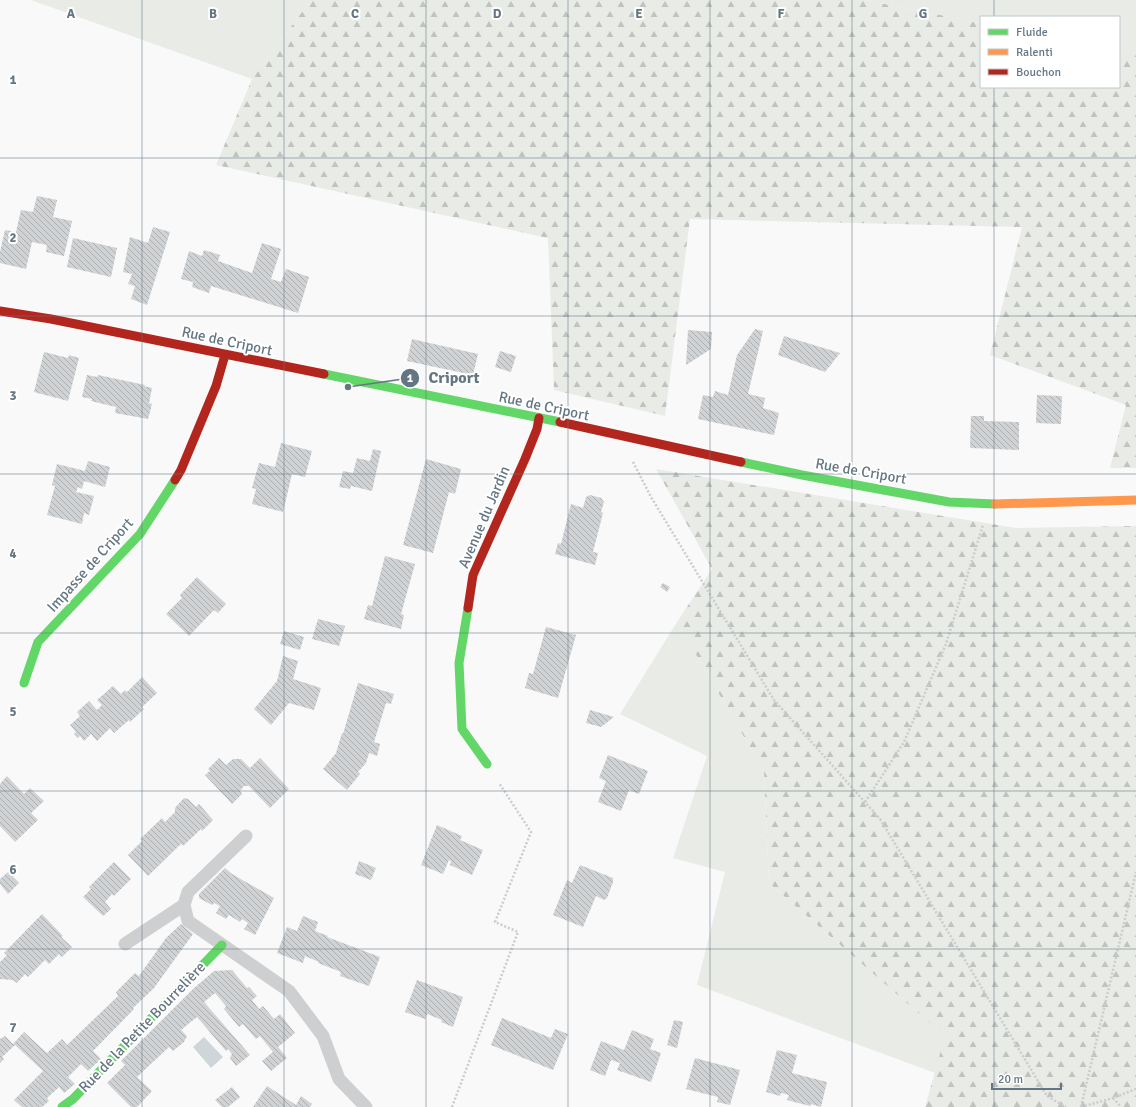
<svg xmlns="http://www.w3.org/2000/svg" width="1136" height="1107" font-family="Signika,sans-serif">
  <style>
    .green { fill: #e8ebe6 }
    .forest { fill: url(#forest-firs) }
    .water { fill: #ced6d9 }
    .building { fill: url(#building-back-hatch) }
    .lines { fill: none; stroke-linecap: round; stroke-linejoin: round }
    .path { stroke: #cbcccd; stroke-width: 2.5; stroke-dasharray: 2 2; stroke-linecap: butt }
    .lane { stroke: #cecfd0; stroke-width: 13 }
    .fast { stroke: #63d668; stroke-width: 9 }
    .slow { stroke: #ff974d; stroke-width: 9 }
    .jam { stroke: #b3261e; stroke-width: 9 }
    .grid { fill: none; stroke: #657683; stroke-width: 1; stroke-opacity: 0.55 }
    .labels { text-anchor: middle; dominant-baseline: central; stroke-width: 4; stroke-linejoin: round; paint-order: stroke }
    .street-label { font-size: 15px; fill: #657683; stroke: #fff }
    .grid-label { font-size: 13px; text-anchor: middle; font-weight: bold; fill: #657683; stroke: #fff; stroke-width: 4; stroke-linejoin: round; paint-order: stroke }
    .leader { fill: none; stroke: #657683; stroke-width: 1.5 }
    .callout-dot { fill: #657683; stroke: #fff; stroke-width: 1.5 }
    .mark-label { font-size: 12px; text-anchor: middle; font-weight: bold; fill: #fff }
    .callout-label { font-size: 16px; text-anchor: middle; font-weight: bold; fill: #657683; stroke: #fff; stroke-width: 4; stroke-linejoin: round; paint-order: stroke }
  </style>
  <defs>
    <pattern id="forest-firs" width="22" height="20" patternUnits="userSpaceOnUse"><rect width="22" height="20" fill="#e8ebe6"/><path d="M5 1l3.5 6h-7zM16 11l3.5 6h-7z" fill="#c0c3c0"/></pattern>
    <pattern id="building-back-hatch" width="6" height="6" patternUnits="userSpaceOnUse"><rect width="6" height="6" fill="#d0d2d3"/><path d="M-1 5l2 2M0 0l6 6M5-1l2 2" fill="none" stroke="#acafb1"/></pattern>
  </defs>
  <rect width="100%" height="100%" fill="#f9f9f9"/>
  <path class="green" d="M31,0H311L252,79Z
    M864,0H1136V53L1119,49V17H981V23Z
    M677,622L764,771L769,883L945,1036L935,1073L697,985L725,872L673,858L707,756L620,714Z"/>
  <path class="forest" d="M311,0H864L981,23V87H1119V49L1136,53V468H1110L1126,405L990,355L1022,227L690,219L665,416L554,390L548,238L216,165L252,79Z
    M656,469L1016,528L1136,526V1107H925L945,1036L769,883L764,771L677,622L712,569Z"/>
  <path class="water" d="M204,1037L223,1057L211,1068L193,1047Z"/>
  <path class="building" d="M37,196L57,200L53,217L72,221L64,256L46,252L47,245L32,242L26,269L0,263V252L5,230L16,232L21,210L33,212Z
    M153,227L170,232L147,305L131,299L135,286L128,284L132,274L123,272L130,237L148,243Z
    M73,238L117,248L111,277L67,267Z
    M262,243L281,249L271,279L281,282L286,269L309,277L298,313L211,286L209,293L192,287L193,282L181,279L189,251L202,256L204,250L220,255L218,261L252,273Z
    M755,329L763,331L748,394L765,398L763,408L779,413L774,435L698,419L703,395L713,397L715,391L728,395L737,355Z
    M688,330L712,332L711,349L686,365Z
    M784,336L840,353L825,372L778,355Z
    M412,339L478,354L473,375L407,361Z
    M500,351L516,356L511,372L495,367Z
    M44,352L68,358L69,355L79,358L68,401L34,392Z
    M87,375L97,377L98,375L145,385L144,386L152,388L149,403L152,404L148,419L115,413L116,407L91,401L92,399L82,397Z
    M1037,395L1062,396L1061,424L1036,423Z
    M971,416H984V421L1019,422V450L970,448Z
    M281,443L312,451L305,477L292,474L283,512L252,504L256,489L252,488L259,463L275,467Z
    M373,449L381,451L372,491L351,486L350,489L339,487L343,471L353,473L357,458L370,461Z
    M426,459L461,469L455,494L449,492L433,553L403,545Z
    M88,461L110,467L105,487L84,481L82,489L78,487L76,492L94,496L89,515L84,513L82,524L47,515L55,486L52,485L57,464L85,471Z
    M590,495L601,498L604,502L601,512L603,513L593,552L598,553L595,565L555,554L558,543L561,544L571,504L583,508L586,497Z
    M385,556L415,564L401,614L404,615L401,629L364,619L368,605L372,606Z
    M197,577L226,604L218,613L214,610L189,636L166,614L182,598L180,595Z
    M663,583L670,587L667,592L660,587Z
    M318,619L345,626L339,646L312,639Z
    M546,627L576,635L558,698L525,688L529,673L533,674Z
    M284,631L304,637L300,650L280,644Z
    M283,656L298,661L293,679L321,688L314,710L289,703L271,725L254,709L277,681Z
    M142,677L157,693L142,707L144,709L130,722L129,720L114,733L110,728L97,741L91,734L84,741L80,736L78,738L74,734L76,732L70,725L80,716L77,712L89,701L97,710L102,705L97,700L113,686L121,694L125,690L127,692Z
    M358,683L394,694L391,704L386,703L374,742L380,744L377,756L369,753L366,763L358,772L360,774L347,790L323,769L336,753L342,733L343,734Z
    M590,710L614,717L601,727L586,723Z
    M608,755L648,771L639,794L629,790L621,811L598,802L606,781L599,778Z
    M219,758L226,765L233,759H241L250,768L260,758L289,789L270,808L249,786H244L240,791L242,794L232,804L205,775L210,771L208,769Z
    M7,776L24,794L30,788L44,801L31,813L38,820L15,842L0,826V784Z
    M184,798L188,799L196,807L199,804L213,820L202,831L201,829L183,846L181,844L148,876L128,855L142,841L140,839L162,818L165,822L175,812V808Z
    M437,825L462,836L460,840L483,850L472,875L450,865L451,861L449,860L443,874L421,865Z
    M359,861L376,868L371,880L355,874Z
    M114,862L131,879L114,896L112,894L105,902L111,909L103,916L83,897L91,889L89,887Z
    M580,865L613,878V882L607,898L604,900L596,896L583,927L553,915L567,880L572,883Z
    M225,868L232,874L274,898L255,935L244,929L248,923L242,919L240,922L229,915L226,919L216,913L220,906L214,903L212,905L199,898V894Z
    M8,872L19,883L8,894L0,884V879Z
    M42,914L63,936L61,937L72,947L62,957L59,954L49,964L45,960L28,977L25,974L17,983L13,980L0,979V962L7,955L4,953Z
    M303,916L318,922L315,931L328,936L327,937L380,957L369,986L340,976L341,972L318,963L319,962L305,956L303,963L277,953L287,927L297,931Z
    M181,924L193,934L154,988L133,1008L134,1009L93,1051L101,1059L88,1071L81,1064L68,1077L75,1084L64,1093L59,1087L47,1098L49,1101L42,1107H22L14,1100L43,1071L15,1045L2,1057L4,1059L0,1063V1039L5,1036L13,1044L24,1032L47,1053L62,1039L67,1045L118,996L116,992L135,973L139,976L166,938Z
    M232,970L247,988L249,987L257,996L252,1000L259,1009L263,1006L274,1019L280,1014L295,1033L278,1047L287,1058L271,1071L262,1061L273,1052L260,1036L256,1039L243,1024L239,1027L224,1009L226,1006L215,993L204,1002L250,1055L236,1066L230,1058L232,1054L228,1049L226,1051L197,1017L181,1030L187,1036L184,1042L173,1051L169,1047L137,1077L152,1091L137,1107H131L107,1083L125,1065L121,1061L193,989L214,971Z
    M417,980L463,997L453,1027L441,1022L442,1020L427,1014L425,1019L405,1012Z
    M502,1018L551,1038L555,1029L568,1034L553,1070L491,1045Z
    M674,1020L683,1022L677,1048L667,1045Z
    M632,1030L654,1039L650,1049L661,1053L651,1082L617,1070L620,1063L611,1060L605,1076L590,1070L601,1041L624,1050Z
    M777,1050L797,1055L792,1073L827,1082L821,1107L811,1104L810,1106L787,1100L789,1095L781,1093L780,1096L766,1092Z
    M695,1058L740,1070L730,1105L717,1102L718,1097L686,1089Z
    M267,1086L296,1105L301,1096L312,1104L310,1107H253Z
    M232,1087L240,1097L228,1107H222L215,1100Z"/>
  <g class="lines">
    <path class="path" d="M633,462L651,497L774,700L880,819L1047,1096L1066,1107
      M865,802L904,742L946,644L983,525
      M1113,1098L1121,1107
      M452,1107L518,932L495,922L531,832L499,783
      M1081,1107L1136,872
      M1081,1107L1113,1098L1136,1089"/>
    <path class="lane" d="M246,836L188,892L184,905L188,921L289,991L323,1036L339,1079L366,1107
      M125,944L184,905"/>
    <path class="fast" d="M324,374L560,422
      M741,462L802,475L949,502L995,504
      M468,608L459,663L462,729L487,764
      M24,683L38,642L140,534L175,480
      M62,1107L73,1099L222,945"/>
    <path class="slow" d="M995,504L1136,500"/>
    <path class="jam" d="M0,311L51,319L324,374
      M560,422L741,462
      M175,480L181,470L216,386L225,355
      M468,608L473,575L525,459L537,429L539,418"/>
  </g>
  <path class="grid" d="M142,0V1107M284,0V1107M426,0V1107M568,0V1107M710,0V1107M852,0V1107M994,0V17M994,87V1107M0,158H1136M0,316H1136M0,474H1136M0,633H1136M0,791H1136M0,949H1136"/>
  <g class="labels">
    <g class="street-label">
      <text transform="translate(227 341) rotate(12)">Rue de Criport</text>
      <text transform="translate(544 406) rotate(12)">Rue de Criport</text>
      <text transform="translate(861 471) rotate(10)">Rue de Criport</text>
      <text transform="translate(484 517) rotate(-67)">Avenue du Jardin</text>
      <text transform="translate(90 565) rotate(-48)">Impasse de Criport</text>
      <text transform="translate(142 1027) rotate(-46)">Rue de la Petite Bourrelière</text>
    </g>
  </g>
  <g class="grid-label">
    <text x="71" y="18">A</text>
    <text x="213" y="18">B</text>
    <text x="355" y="18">C</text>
    <text x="497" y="18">D</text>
    <text x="639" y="18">E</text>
    <text x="781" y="18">F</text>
    <text x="923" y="18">G</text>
    <text x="13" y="84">1</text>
    <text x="13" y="242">2</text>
    <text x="13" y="400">3</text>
    <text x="13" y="558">4</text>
    <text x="13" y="716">5</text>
    <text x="13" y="874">6</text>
    <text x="13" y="1032">7</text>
  </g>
  <path class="leader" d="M348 387L410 378"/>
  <g class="callout-dot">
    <circle cx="348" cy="387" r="4"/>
    <circle cx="410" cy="378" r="10"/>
  </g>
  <g class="mark-label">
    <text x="410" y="382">1</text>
  </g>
  <g class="callout-label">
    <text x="454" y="383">Criport</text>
  </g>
  <rect x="980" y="16" width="140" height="72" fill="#ffffff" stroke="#c1c8cd"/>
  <rect x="988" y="29" width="20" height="6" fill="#63d668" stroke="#c1c8cd"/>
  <text x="1016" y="36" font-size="12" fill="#657683">Fluide</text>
  <rect x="988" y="49" width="20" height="6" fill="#ff974d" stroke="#c1c8cd"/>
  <text x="1016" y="56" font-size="12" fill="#657683">Ralenti</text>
  <rect x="988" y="69" width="20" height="6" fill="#b3261e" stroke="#c1c8cd"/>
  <text x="1016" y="76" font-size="12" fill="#657683">Bouchon</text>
  <path d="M992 1083v6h69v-6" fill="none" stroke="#657683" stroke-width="2"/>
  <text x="998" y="1083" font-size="12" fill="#657683" stroke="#ffffff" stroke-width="3" paint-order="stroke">20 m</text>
</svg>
